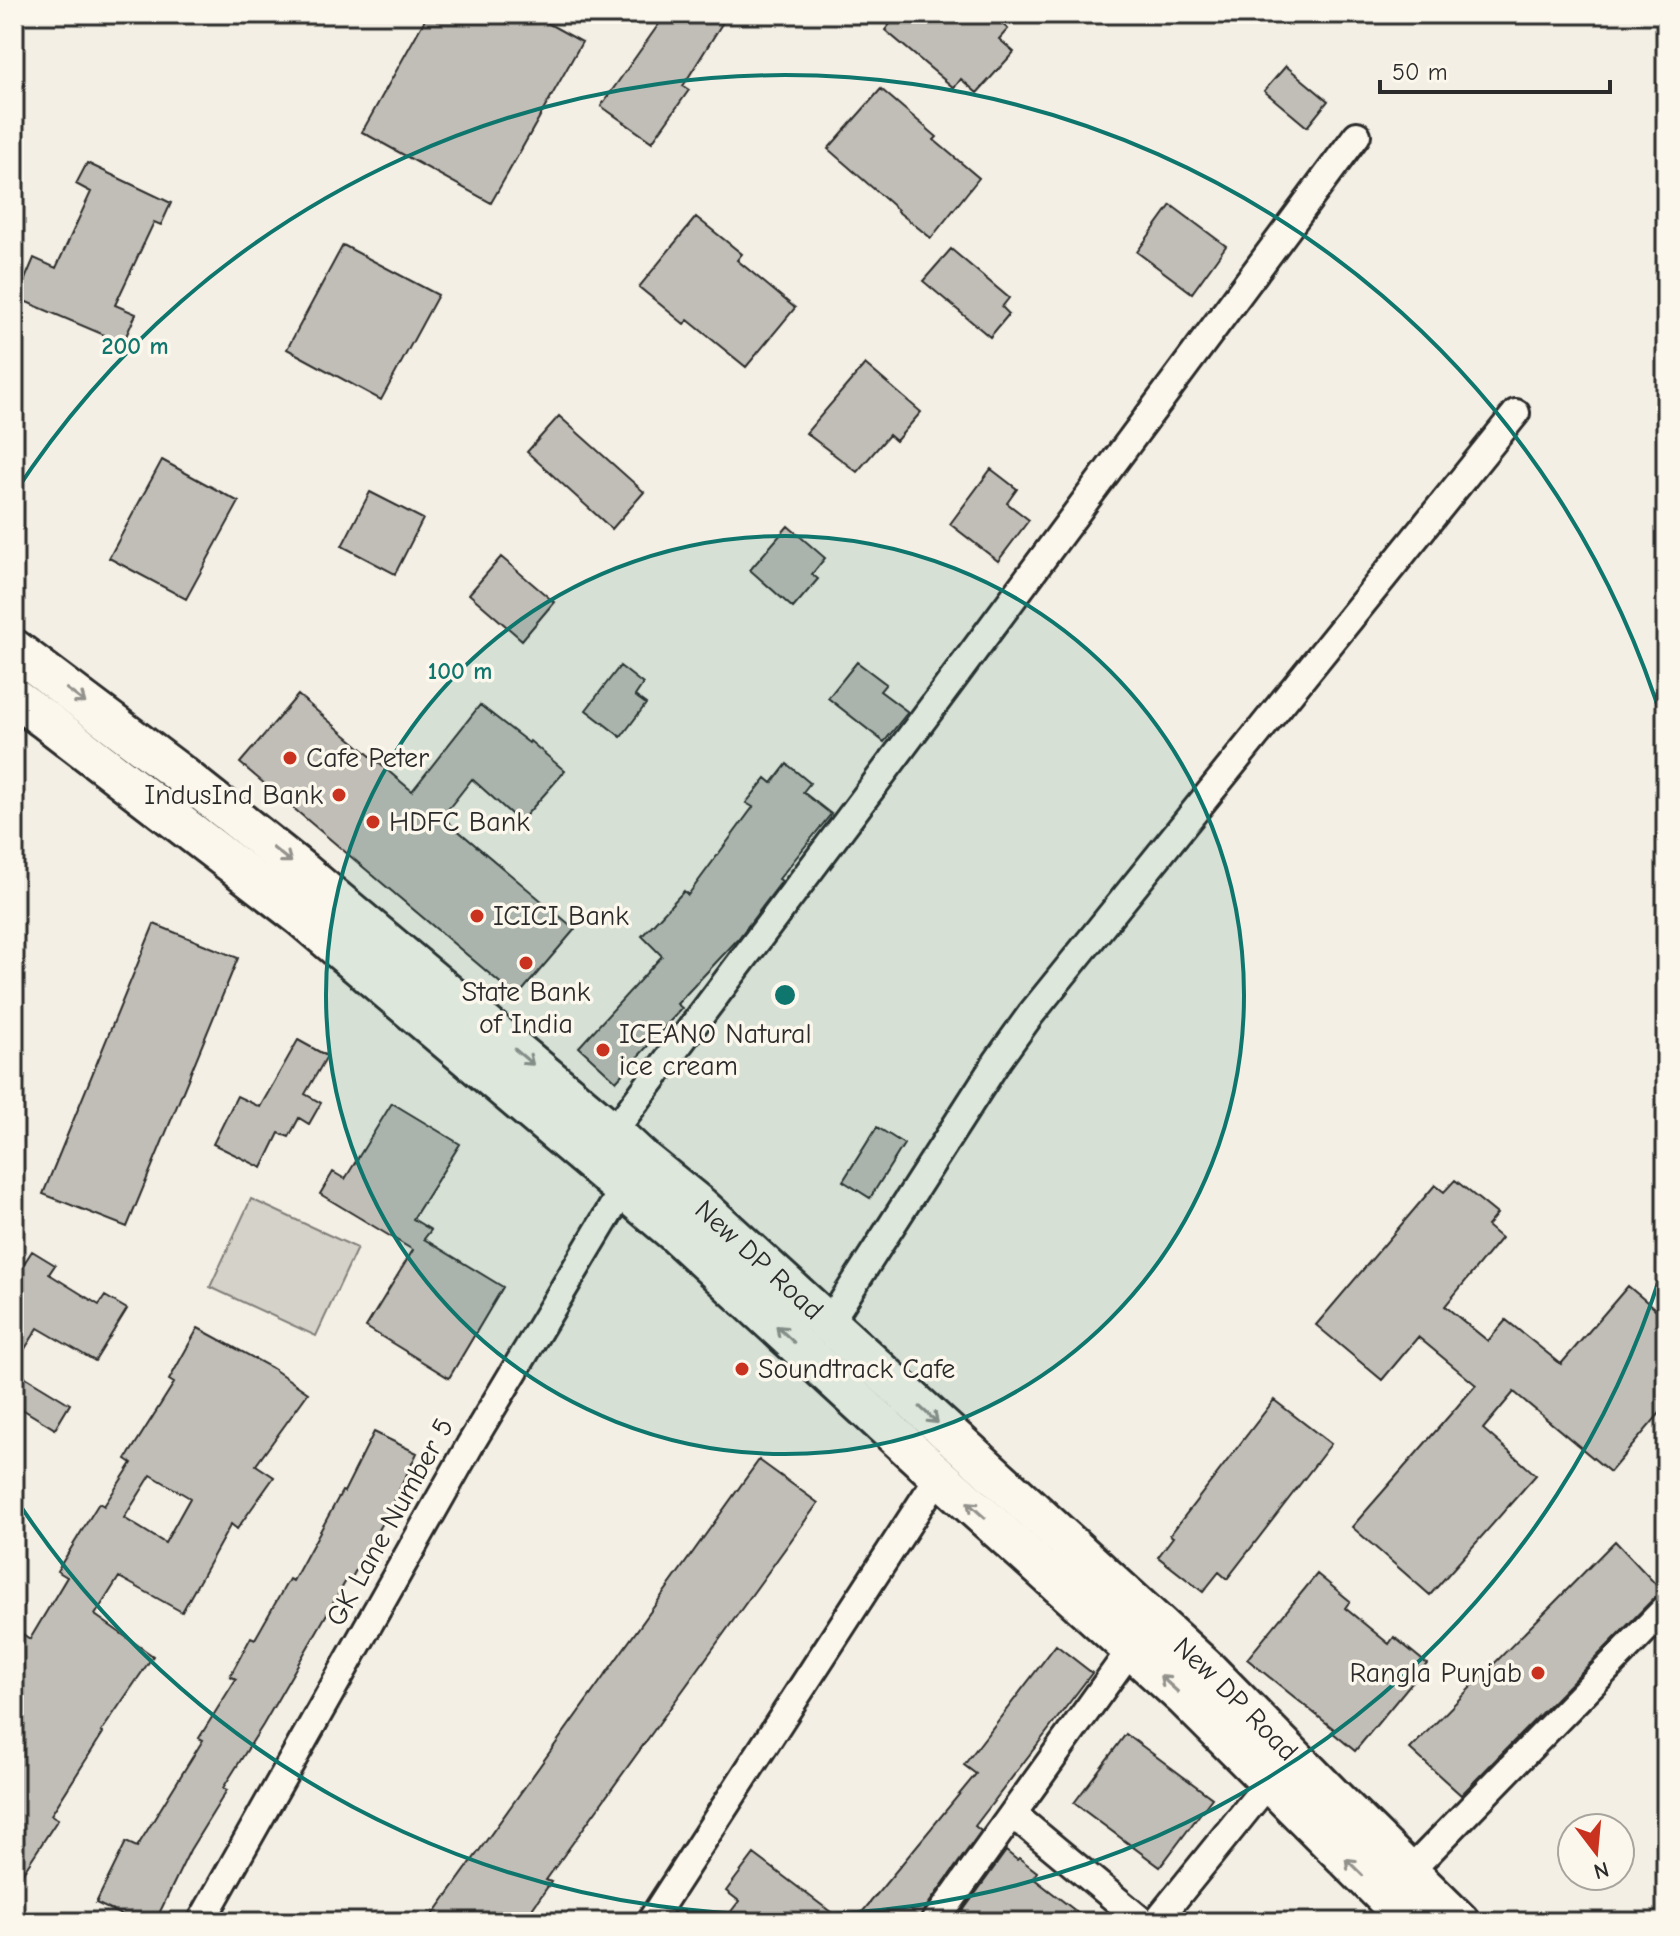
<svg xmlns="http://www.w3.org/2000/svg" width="1680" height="1936" font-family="'Comic Neue',sans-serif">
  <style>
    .green { fill: #d5d2c9; stroke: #807e7a; stroke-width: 2 }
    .building { fill: #c0beb6; stroke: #2b2b2b; stroke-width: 2; fill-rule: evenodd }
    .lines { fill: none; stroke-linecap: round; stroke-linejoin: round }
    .street-casing { stroke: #2b2b2b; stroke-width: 32 }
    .secondary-casing { stroke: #2b2b2b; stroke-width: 44 }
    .street { stroke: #fbf7ec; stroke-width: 26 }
    .secondary { stroke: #fbf7ec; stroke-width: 38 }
    .oneway { stroke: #93918c }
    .ring { fill: none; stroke: #0f766e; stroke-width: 4 }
    .poi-dot { fill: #c8321e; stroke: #fbf7ec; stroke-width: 3 }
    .labels { text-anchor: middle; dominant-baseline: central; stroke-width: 7; stroke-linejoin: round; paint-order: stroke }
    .poi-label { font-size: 28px; fill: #2b2b2b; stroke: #fbf7ec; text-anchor: start }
    .street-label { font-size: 28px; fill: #2b2b2b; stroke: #fbf7ec }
    .centre { fill: #0f766e; stroke: #fbf7ec; stroke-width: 4 }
    .ring-label { font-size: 24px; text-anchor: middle; font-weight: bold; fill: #0f766e; stroke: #fbf7ec; stroke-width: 7; stroke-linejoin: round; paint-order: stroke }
  </style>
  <rect width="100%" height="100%" fill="#f3efe4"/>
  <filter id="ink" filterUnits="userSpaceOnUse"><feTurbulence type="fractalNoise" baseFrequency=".0125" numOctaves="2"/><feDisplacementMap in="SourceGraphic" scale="16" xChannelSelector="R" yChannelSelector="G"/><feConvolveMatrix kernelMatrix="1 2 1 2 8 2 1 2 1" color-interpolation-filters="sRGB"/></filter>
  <g filter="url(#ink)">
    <path class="green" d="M251,1199L357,1248L316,1336L210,1287Z"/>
    <path class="building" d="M428,14H531L582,42L491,203L362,132Z
      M666,14H728L683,86L689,90L652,142L601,106Z
      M898,14H990L1008,29L999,39L1014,52L977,93L961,79L954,88L885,30Z
      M1286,66L1328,101L1307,127L1264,91Z
      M881,89L937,137L934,140L979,178L931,238L897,211L898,210L828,149Z
      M87,163L171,203L161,225L154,222L115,305L136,314L123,343L17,298L34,258L56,268L91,192L76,184Z
      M1171,205L1226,246L1192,293L1137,252Z
      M696,217L742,254L737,260L795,308L746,367L688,320L684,324L639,287Z
      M343,245L438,295L381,400L287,349Z
      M951,249L1009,298L1002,307L1009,314L990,337L923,281Z
      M865,364L921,412L896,441L889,435L857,472L806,433Z
      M559,416L644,492L612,529L527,452Z
      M162,460L239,502L186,599L109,558Z
      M991,469L1017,489L1007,503L1029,520L998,561L950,524Z
      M370,492L423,519L395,574L342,546Z
      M788,526L825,558L812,574L818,579L793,608L750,570Z
      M501,557L554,602L522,640L469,594Z
      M857,662L886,684L880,691L908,712L884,742L828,698Z
      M620,666L643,684L635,696L646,704L621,737L586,710Z
      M298,695L412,791L480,705L529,743L530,741L565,771L520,822L472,779L442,817L575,929L517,997L240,763Z
      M787,764L810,783L803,792L831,814L779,879L782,881L738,939L677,1004L682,1008L616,1081L579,1047L662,956L642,936L684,891L688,895L753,807L746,803L766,778L772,783Z
      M154,924L238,958L127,1227L43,1194Z
      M298,1040L327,1056L305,1094L321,1103L309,1124L299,1118L289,1137L279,1133L262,1168L213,1144L237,1096L260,1107Z
      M392,1103L460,1144L413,1219L431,1230L424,1239L503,1287L449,1378L366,1327L413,1250L320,1194L333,1172L345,1179Z
      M877,1127L904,1144L870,1198L843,1181Z
      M1455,1180L1497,1214L1487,1226L1501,1238L1445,1306L1488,1341L1506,1320L1561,1364L1628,1286L1666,1318V1406L1610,1472L1514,1392L1483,1429L1536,1475L1430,1595L1352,1527L1476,1385L1418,1337L1382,1380L1316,1325L1435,1185L1444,1192Z
      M32,1251L55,1265L49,1274L99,1305L105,1296L127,1309L95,1361L38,1328L14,1366V1279Z
      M198,1328L272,1368L308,1393L256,1465L274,1477L237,1529L231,1524L182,1612L119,1577L95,1615L153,1656L101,1732L103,1733L51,1815L58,1819L14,1886V1628L30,1639L67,1577L57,1571L99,1503L104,1506L132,1463L126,1459L174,1383L169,1380ZM151,1475L190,1498L165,1543L124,1518Z
      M14,1370L70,1404L55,1429L14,1404Z
      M1274,1400L1331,1444L1227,1579L1219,1572L1203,1592L1158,1557L1173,1537L1170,1535Z
      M374,1432L417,1453L395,1499L350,1581L347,1579L263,1725L223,1788L227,1790L190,1850L155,1922H136L96,1903L126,1842L137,1847L203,1740L199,1738L236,1679L230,1676L251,1637L255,1639L289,1579L293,1581L342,1491L344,1492Z
      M759,1460L818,1503L546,1880L551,1882L523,1922H428Z
      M1615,1541L1663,1592L1655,1597L1461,1795L1410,1749Z
      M1317,1574L1350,1601L1345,1608L1389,1644L1394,1637L1427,1664L1355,1751L1332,1732L1335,1730L1247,1659Z
      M1056,1645L1092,1673L975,1826L981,1831L922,1913L919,1922H854L976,1774L964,1765Z
      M1126,1734L1212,1798L1160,1867L1074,1803Z
      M1006,1851L1017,1860L1019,1858L1037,1872L1033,1878L1090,1922H955Z
      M754,1854L844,1922H723L739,1901L726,1891Z"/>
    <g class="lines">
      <g class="street-casing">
        <path id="street" d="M613,1132L884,772L1357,135
          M829,1323L998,1060L1031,1014L1516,413
          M1013,1814L1143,1922
          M1409,1872L1666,1608
          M201,1922L470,1445L631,1176
          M650,1922L939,1476
          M935,1922L1131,1649
          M1156,1922L1269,1782"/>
      </g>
      <g class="secondary-casing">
        <g id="secondary">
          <path id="s1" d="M14,649L180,774L302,871L613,1132L642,1159L700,1206L1209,1671L1335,1799L1460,1922"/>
          <path d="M14,697L47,721L300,916L675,1233L939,1476L1185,1698L1410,1922"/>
        </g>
      </g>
      <use href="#street" class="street"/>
      <use href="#secondary" class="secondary"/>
    </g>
    <defs><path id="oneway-shaft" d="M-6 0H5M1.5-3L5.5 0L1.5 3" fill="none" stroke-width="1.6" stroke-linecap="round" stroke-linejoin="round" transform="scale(2)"/></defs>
    <g class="oneway">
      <use href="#oneway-shaft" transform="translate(76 696) rotate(37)"/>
      <use href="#oneway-shaft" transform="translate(282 855) rotate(38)"/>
      <use href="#oneway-shaft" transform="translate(524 1057) rotate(40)"/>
      <use href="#oneway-shaft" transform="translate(785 1334) rotate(-137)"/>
      <use href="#oneway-shaft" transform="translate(929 1415) rotate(42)"/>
      <use href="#oneway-shaft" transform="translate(976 1510) rotate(-138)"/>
      <use href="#oneway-shaft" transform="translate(1169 1684) rotate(-138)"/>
      <use href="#oneway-shaft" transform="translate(1354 1867) rotate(-135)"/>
    </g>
  </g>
  <circle cx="785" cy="995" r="459" fill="#0f766e" fill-opacity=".12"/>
  <g class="ring">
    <circle cx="785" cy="995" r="459"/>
    <path d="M1664 1264A919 919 0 0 1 14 1496M14 494A919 919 0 0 1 1664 726"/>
  </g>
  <g class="poi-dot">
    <circle cx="290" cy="758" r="8"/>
    <circle cx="339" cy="795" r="8"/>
    <circle cx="373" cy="822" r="8"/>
    <circle cx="477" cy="916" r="8"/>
    <circle cx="526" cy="963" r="8"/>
    <circle cx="603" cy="1050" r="8"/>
    <circle cx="742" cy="1369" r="8"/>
    <circle cx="1538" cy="1673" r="8"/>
  </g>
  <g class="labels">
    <g class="poi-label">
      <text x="306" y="758">Cafe Peter</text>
      <text x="323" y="795" text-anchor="end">IndusInd Bank</text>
      <text x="389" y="822">HDFC Bank</text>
      <text x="493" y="916">ICICI Bank</text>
      <text x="526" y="992" text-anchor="middle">State Bank<tspan x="526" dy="32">of India</tspan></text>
      <text x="619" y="1034">ICEANO Natural<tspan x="619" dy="32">ice cream</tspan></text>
      <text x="758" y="1369">Soundtrack Cafe</text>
      <text x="1522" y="1673" text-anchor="end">Rangla Punjab</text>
    </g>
    <g class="street-label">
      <text stroke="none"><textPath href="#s1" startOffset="964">New DP Road</textPath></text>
      <text transform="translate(390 1522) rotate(-61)">GK Lane Number 5</text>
      <text stroke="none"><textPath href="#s1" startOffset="1612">New DP Road</textPath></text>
    </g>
  </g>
  <circle cx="785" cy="995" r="12" class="centre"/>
  <g class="ring-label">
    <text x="135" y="354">200 m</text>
    <text x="460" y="679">100 m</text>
  </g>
  <rect width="1680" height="1936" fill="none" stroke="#fbf7ec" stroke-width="48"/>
  <rect x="24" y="24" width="1632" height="1888" fill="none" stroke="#2b2b2b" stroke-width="3" filter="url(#ink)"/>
  <g transform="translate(1596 1852) rotate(164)"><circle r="38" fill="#fbf7ec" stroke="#a8a59f" stroke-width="2"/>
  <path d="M0-6L14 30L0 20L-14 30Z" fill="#c8321e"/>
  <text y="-12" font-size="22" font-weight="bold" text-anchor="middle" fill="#2b2b2b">N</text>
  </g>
  <path d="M1380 80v12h230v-12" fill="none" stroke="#2b2b2b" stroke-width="4"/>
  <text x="1392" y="80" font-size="24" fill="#2b2b2b" stroke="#fbf7ec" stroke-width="6" paint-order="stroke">50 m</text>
</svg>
